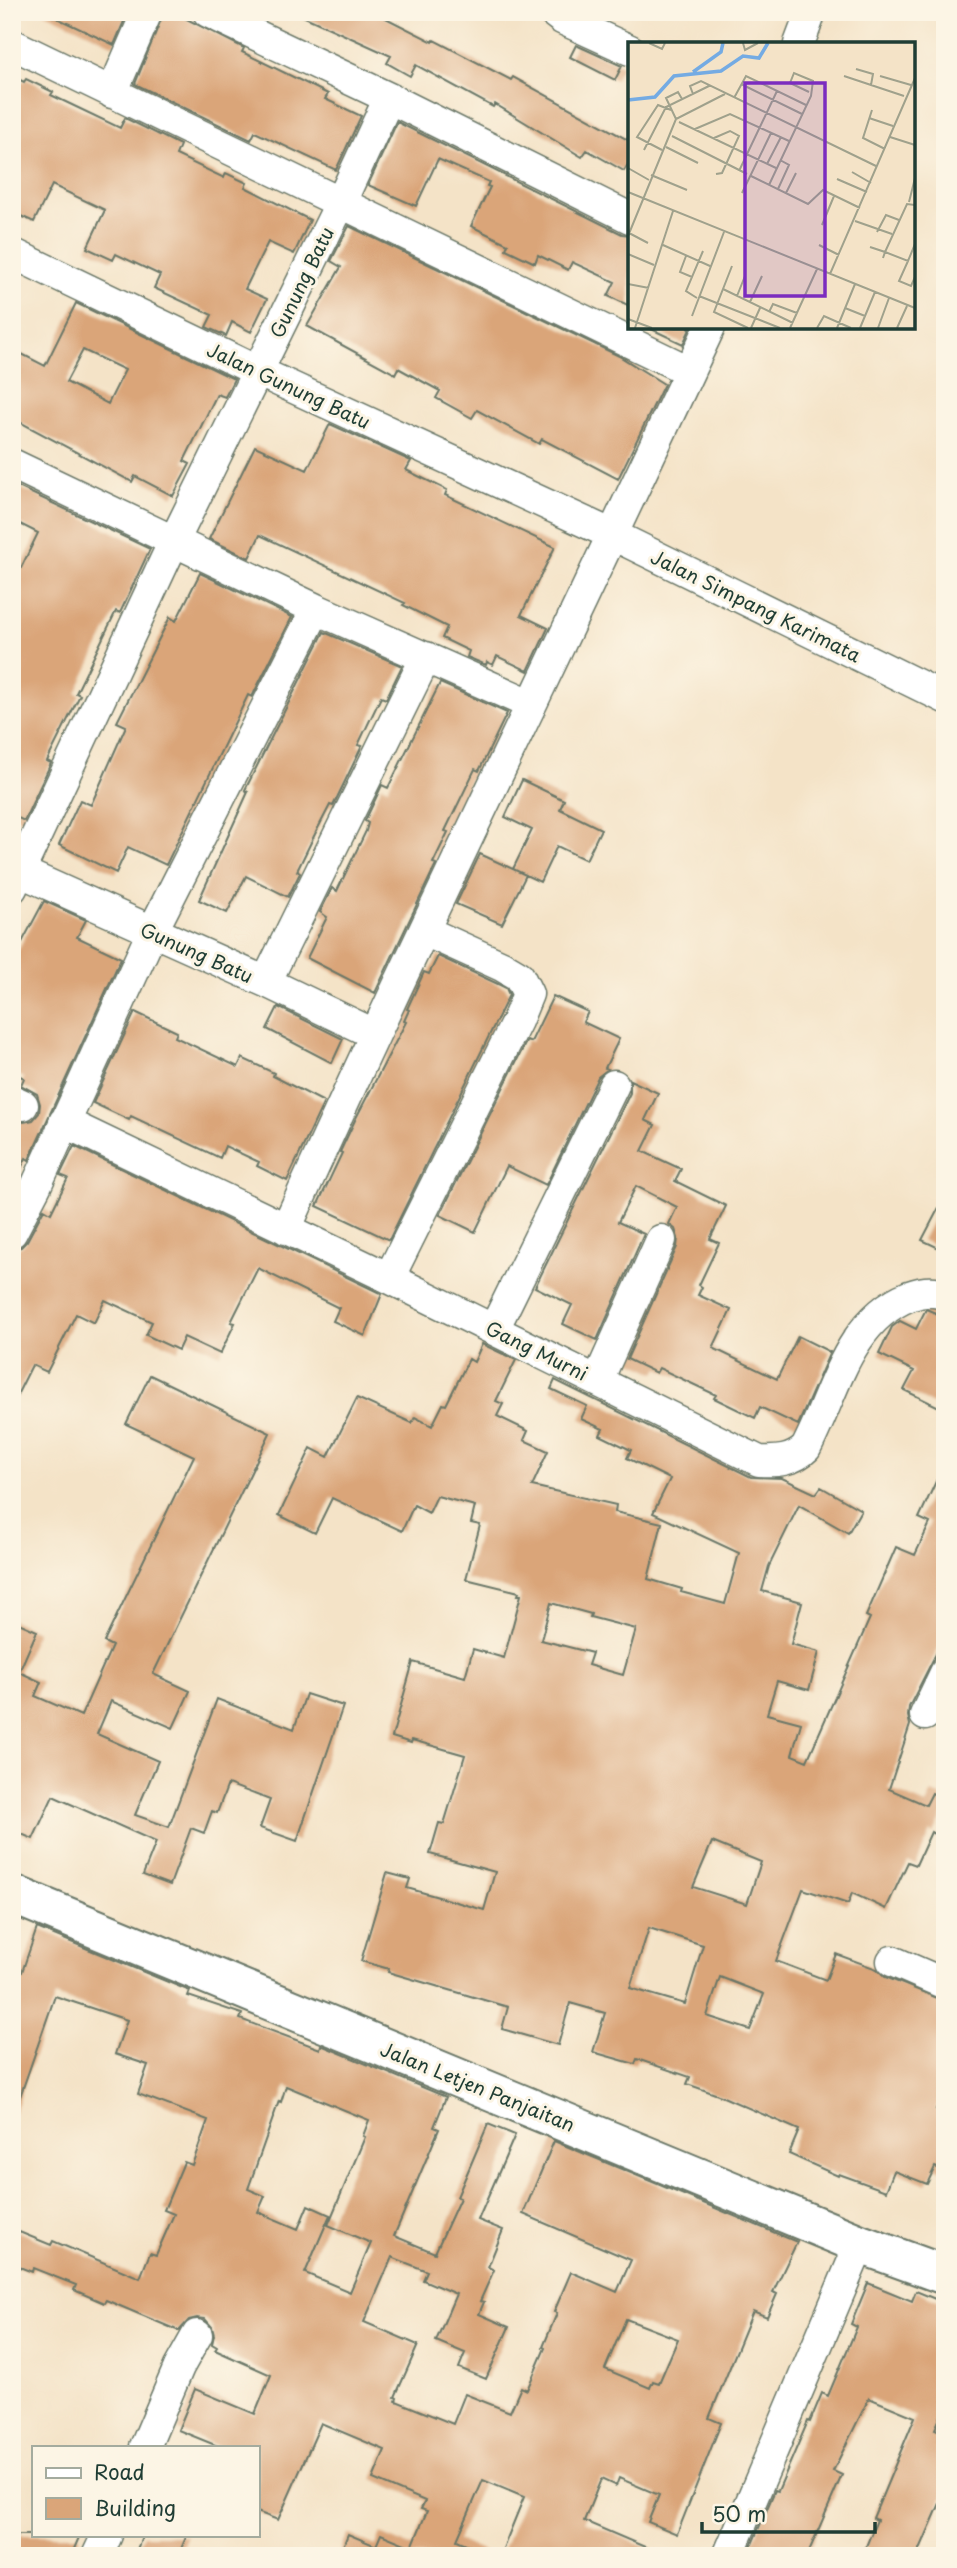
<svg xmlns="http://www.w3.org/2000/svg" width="957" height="2568" font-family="'Playpen Sans',sans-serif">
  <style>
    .building { fill: #daa579; fill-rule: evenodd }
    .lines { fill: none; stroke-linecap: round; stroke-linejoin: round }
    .minor-casing { stroke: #6a7767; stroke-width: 33 }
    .highway-casing { stroke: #6a7767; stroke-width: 42 }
    .minor { stroke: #fff; stroke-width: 30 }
    .highway { stroke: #fff; stroke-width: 38 }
    .labels { text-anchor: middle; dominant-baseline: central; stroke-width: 6; stroke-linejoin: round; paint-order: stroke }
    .street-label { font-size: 19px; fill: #1f3d34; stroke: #fcf5e5 }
    .inset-river { fill: none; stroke: #74abe3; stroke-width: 3.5 }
    .inset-road { fill: none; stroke: #9fa18c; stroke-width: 2 }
    .view { fill: #7b2cbf; fill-opacity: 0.15; stroke: #7b2cbf; stroke-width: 3.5 }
    .inset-edge { fill: none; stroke: #1f3d34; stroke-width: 3.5 }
  </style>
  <rect width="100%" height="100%" fill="#fcf5e5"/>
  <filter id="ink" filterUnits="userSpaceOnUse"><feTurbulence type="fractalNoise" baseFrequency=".0143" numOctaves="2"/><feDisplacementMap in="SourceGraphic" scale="14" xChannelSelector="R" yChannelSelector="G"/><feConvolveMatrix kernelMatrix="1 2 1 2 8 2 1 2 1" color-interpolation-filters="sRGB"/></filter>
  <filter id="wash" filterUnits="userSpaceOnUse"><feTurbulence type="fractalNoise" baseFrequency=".00686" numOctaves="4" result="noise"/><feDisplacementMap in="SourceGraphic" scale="28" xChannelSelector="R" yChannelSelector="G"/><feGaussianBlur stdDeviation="1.57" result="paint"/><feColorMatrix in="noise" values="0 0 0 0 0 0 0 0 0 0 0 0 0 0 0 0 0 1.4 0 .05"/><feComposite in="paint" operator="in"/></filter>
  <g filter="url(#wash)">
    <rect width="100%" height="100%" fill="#f4e3c7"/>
    <g id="blocks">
      <path class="building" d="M44,12H128L114,45Z
        M164,12H173L244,48L242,52L328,94L325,99L361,116L336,170L255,132L251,140L135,84Z
        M294,12H374L433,42L434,40L511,80L513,77L630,141V161L624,171L587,150L582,157L495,104L493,107L416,65L410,76L387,63L391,56Z
        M576,45L622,66L615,80L570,57Z
        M12,76L24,82L26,79L53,92L51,95L120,128L125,118L180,145L176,155L224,178L226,173L247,183L245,187L310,220L294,254L268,242L245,289L267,299L251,332L232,322L226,336L206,327L212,315L154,288L160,275L116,254L113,260L87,248L105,210L52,185L34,222L12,212Z
        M397,122L622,234L630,235V306L608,296L615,282L572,262L568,270L538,255L535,263L506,249L508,244L471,226L490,187L487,186L489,182L438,159L416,206L368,185Z
        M349,226L619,356L664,384L618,479L542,439L539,444L477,410L472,418L436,398L440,391L398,368L395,374L307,326L341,267L331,261Z
        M76,303L234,379L225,397L217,394L184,461L190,464L173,496L135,476L132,482L12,418V349L45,366ZM83,350L125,370L108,404L66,382Z
        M647,327H691L683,344Z
        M330,424L411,461L406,470L447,490L445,495L555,547L521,615L548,628L528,671L497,656L493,665L487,662L486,665L467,657L469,651L442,638L447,627L403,605L405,603L260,535L249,558L209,539L255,446L307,470Z
        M12,484L150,549L120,613L116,611L76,693L80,695L47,761L51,763L24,821L12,815V564L21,568L38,533L12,520Z
        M200,573L292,617L252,697L248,695L166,865L128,847L116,873L59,845L80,800L91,805L126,726L117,722L170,617L176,621Z
        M324,632L402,666L386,699L381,697L358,745L362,746L333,806L330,805L315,834L297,871L300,873L288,897L246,876L227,913L199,900L248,792L245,790Z
        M440,683L507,713L479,771L475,769L445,831L448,832L433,863L436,864L375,993L307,958L327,917L320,912L332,888L337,891L366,831L368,823L365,821L382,785L388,788Z
        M522,780L564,800L560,809L601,829L586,860L557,846L540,882L513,869L532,830L505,817Z
        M480,854L526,875L502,924L456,904Z
        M44,901L86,920L77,937L121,958L29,1160L26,1158L12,1186V1119L24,1122L33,1120L39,1113L40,1104L37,1094L21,1085L24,1078L12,1072V961Z
        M438,956L500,985L506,988L509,995L389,1240L317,1206L342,1153L340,1152L356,1118L406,1022L404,1021L409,1010L407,1009L424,972L429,974Z
        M553,996L588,1012L583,1022L619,1039L605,1068L608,1069L598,1077L546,1185L507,1166L475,1232L440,1215L527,1040L531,1042Z
        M278,1007L343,1039L332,1063L267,1029Z
        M135,1012L177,1032L175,1037L238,1067L242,1058L274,1073L273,1076L324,1102L287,1181L257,1166L259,1162L225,1146L220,1158L131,1116L129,1120L93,1103Z
        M630,1080L658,1093L645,1120L655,1125L642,1151L681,1169L675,1181L726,1206L710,1239L719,1243L699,1285L702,1287L698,1295L731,1310L713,1348L777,1379L798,1336L830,1352L798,1425L760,1407L755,1418L714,1398L716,1395L659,1368L656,1373L627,1359L677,1247L678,1238L675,1229L669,1224L677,1207L636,1186L618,1222L644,1234L597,1340L563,1324L572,1305L535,1287L630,1093Z
        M74,1146L382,1294L365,1336L333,1321L339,1308L258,1268L231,1322L235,1323L220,1354L184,1337L178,1350L146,1335L152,1322L105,1300L94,1323L76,1314L47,1372L32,1365L12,1405V1249L21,1247L27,1241L44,1209L51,1213L68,1178L60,1175Z
        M945,1196V1251L922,1240Z
        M926,1309L945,1317V1410L904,1390L914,1371L879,1354L892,1327L900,1321L916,1329Z
        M482,1344L516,1360L496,1401L503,1404L497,1416L528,1431L524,1440L548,1451L532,1486L616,1505L615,1512L662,1523L648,1579L682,1589L681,1592L725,1604L739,1553L653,1513L670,1479L627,1458L631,1450L600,1435L603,1429L581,1419L587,1406L551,1389L555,1380L751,1477L782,1478L816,1494L821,1487L861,1510L848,1533L799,1505L769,1566L762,1591L802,1602L791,1644L819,1652L809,1690L777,1681L767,1714L801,1723L792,1755L807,1761L870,1618L866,1616L896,1547L915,1555L930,1523L919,1518L945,1462V1636L909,1707L908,1716L910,1725L889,1789L926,1805L932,1793L945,1799V1811L934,1834L931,1832L916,1865L908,1862L886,1909L852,1893L848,1904L803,1889L776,1961L826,1980L836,1954L877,1969L885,1977L945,2001V2090L936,2109L945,2113V2171L935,2167L927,2184L894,2171L886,2191L839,2174L838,2176L789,2154L799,2130L721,2096L687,2084L690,2077L637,2059L635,2064L593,2052L605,2013L570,2003L558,2045L502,2029L508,2007L388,1972L389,1969L361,1961L387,1873L410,1879L407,1888L484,1910L495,1872L430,1854L439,1823L444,1824L465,1755L412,1740L411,1743L392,1737L413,1662L465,1677L473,1649L504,1658L521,1595H518L519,1592L466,1579L480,1525L471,1523L475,1506L437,1496L429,1513L414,1505L402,1531L332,1498L315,1533L279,1515L311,1448L328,1457L357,1398L412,1423L415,1417L432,1426L443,1404L446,1405L469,1359L474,1362ZM551,1603L591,1614L590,1617L636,1629L623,1675L588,1665L592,1653L541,1640ZM712,1842L761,1862L747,1904L693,1887ZM649,1928L703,1945L685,2004L630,1988ZM720,1977L764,1994L750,2030L707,2016Z
        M150,1375L270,1433L153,1674L190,1691L173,1728L111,1701L97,1734L158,1761L135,1815L169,1827L217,1699L294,1729L306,1694L343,1706L297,1841L260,1828L270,1800L228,1784L217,1813L212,1811L204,1833L191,1828L170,1885L143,1875L156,1842L53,1796L33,1839L12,1830V1620L37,1631L19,1672L41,1682L35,1696L81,1716L112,1646L104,1642L194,1456L126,1424Z
        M37,1928L190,1991L188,1996L242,2014L240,2019L320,2049L321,2045L446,2097L434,2127L439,2129L394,2236L435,2253L460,2198L457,2197L488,2124L515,2135L478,2220L503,2230L488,2267L494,2270L480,2301L484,2302L479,2314L509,2327L486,2379L459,2368L465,2353L436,2341L456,2294L423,2280L427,2271L392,2257L364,2322L418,2345L395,2397L397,2398L396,2401L453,2424L465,2394L510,2412L521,2387L527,2390L545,2348L543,2347L557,2313L554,2312L571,2272L617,2292L631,2260L523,2214L554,2141L797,2242L773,2292L777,2294L767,2317L753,2311L709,2418L721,2423L677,2534L648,2522L659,2495L619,2478L616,2486L601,2479L584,2521L666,2556H500L524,2497L483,2480L457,2540L493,2556H339L348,2534L376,2546L381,2534L412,2547L427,2511L421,2509L425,2501L373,2479L385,2450L321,2423L278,2520L257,2512V2447H220L178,2430L195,2389L255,2414L271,2375L215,2350L217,2347L212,2344L214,2335L212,2327L205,2319L197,2318L189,2320L179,2331L106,2300L104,2303L74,2290L76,2285L33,2268L32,2272L12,2264V2229L51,2245L53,2241L140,2278L150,2253L156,2255L174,2214L164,2210L184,2162L192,2165L208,2120L138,2094L148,2065L115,2054L127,2020L55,1996L15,2111H12V1969L22,1972ZM286,2086L369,2120L363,2136L365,2137L328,2225L371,2243L350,2292L305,2273L330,2215L308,2205L298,2229L258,2212L265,2196L248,2189L279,2101L281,2102ZM626,2319L678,2339L659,2383L653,2381L650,2388L605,2369Z
        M868,2283L912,2301L916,2291L945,2303V2407L935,2429L945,2433V2492L917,2556H862L877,2520L873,2518L915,2417L869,2398L833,2471L842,2475L807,2556H747L775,2490L778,2491L808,2421L810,2422L822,2393L828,2396L857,2327L851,2324Z
        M12,2535H80L71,2556H12Z
        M143,2535H187L178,2556H134Z"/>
    </g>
  </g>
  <g filter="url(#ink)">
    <use href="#blocks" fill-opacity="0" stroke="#6a7767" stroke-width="2"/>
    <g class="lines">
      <g class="minor-casing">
        <path id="minor" d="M208,12L389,98L630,218
          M553,12L562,19L630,50
          M12,44L689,371
          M799,44L811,12
          M112,93L147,12
          M12,253L257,371L613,535L945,698
          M12,464L316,609L530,704
          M12,868L266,982L374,1034
          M12,888L174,541L340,204L389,98
          M266,982L426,657
          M12,1100L23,1105
          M64,1122L389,1278L759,1461C777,1462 793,1461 806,1448C834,1395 847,1321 909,1296C920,1292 933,1289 945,1295
          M286,1229C422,926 570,629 710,327
          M12,1232L36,1186L152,932L316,609
          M389,1278L517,1021L528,994L519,976L502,966L425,931
          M494,1329L614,1085
          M598,1380L661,1240
          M925,1715L945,1673
          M892,1961L945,1984
          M145,2447L179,2367L197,2335
          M97,2556L107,2535
          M728,2556L860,2244"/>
      </g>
      <g class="highway-casing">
        <path id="highway" d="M12,1894L860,2244L945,2275"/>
      </g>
      <use href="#minor" class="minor"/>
      <use href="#highway" class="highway"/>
    </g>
  </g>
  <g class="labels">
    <g class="street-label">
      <text transform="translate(301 282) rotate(-64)">Gunung Batu</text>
      <text transform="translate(289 385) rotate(25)">Jalan Gunung Batu</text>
      <text transform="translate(756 605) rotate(26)">Jalan Simpang Karimata</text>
      <text transform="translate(197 952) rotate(24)">Gunung Batu</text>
      <text transform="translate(537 1350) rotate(26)">Gang Murni</text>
      <text transform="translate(478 2086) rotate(22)">Jalan Letjen Panjaitan</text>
    </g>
  </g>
  <g transform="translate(628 42)">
    <rect width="287" height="287" fill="#f4e3c7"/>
    <path class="inset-river" d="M65,30L93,10L95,1M0,58L27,55L46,34L93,29L115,14L131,16L140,1"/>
    <path class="inset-road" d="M21,1L34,7L37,1M115,1L117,8L130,1M228,27L245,32L243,43M216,34L276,54M252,34L283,43M113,42L174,72M65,52L62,44L73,39L248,124M106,56L118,34L178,63M244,68L235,96L257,107M241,76L265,84M48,77L38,56L50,50L54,57M51,80L148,126M67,87L102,72L161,99M44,94L119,132M262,95L287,103M86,96L102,89L111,94L94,131L88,132M38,105L70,121M16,108L38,65L81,44M34,108L9,95L30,63L43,68M139,122L153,95M0,126L21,138M111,129L149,49M224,130L243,141M23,133L59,148M123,134L180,162L195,148L232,166M209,137L239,150M141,143L183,54L185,39L166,31L162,41L181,50M150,147L161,123L152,118M0,150L287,266M114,151L143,91M158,151L168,131M281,160L287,136M287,163L279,162L257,210L280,219L287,202M227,179L264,192M194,183L206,154M249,190L258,173L271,178M1,191L20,201M0,194L48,77L97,52M35,203L82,224M191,203L211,213M242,205L257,210L255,216M0,212L26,223M58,214L52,230L64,235M280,219L271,239L283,244L287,235M104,224L86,270L120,286M202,232L287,36M0,242L21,246M95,247L165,281M71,254L152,286M109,254L117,234M69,256L58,249L75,209M122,260L134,234M217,266L237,274M141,270L145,262L169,271M64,274L96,190M0,277L24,286M7,286L45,169M123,286L132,266M162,286L189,227M189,286L196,274L223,286M209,286L227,242M232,286L247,250M250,286L261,256M269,286L279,264"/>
    <path class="view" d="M117,41H197V254H117Z"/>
    <rect width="287" height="287" class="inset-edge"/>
  </g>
  <rect width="957" height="2568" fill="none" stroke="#fcf5e5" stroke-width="42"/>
  <rect x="32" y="2446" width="228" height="91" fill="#fcf5e5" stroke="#a4ab9e" stroke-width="2"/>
  <rect x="46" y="2468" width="35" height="10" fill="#ffffff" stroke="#a4ab9e" stroke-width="2"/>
  <text x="94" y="2480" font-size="21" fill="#1f3d34">Road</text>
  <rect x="46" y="2498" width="35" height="21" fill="#daa579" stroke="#a4ab9e" stroke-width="2"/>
  <text x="94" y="2516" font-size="21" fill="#1f3d34">Building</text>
  <path d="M702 2522v10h173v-10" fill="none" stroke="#1f3d34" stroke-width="3.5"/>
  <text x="712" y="2522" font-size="21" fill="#1f3d34" stroke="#fcf5e5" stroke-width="5" paint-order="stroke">50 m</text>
</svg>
